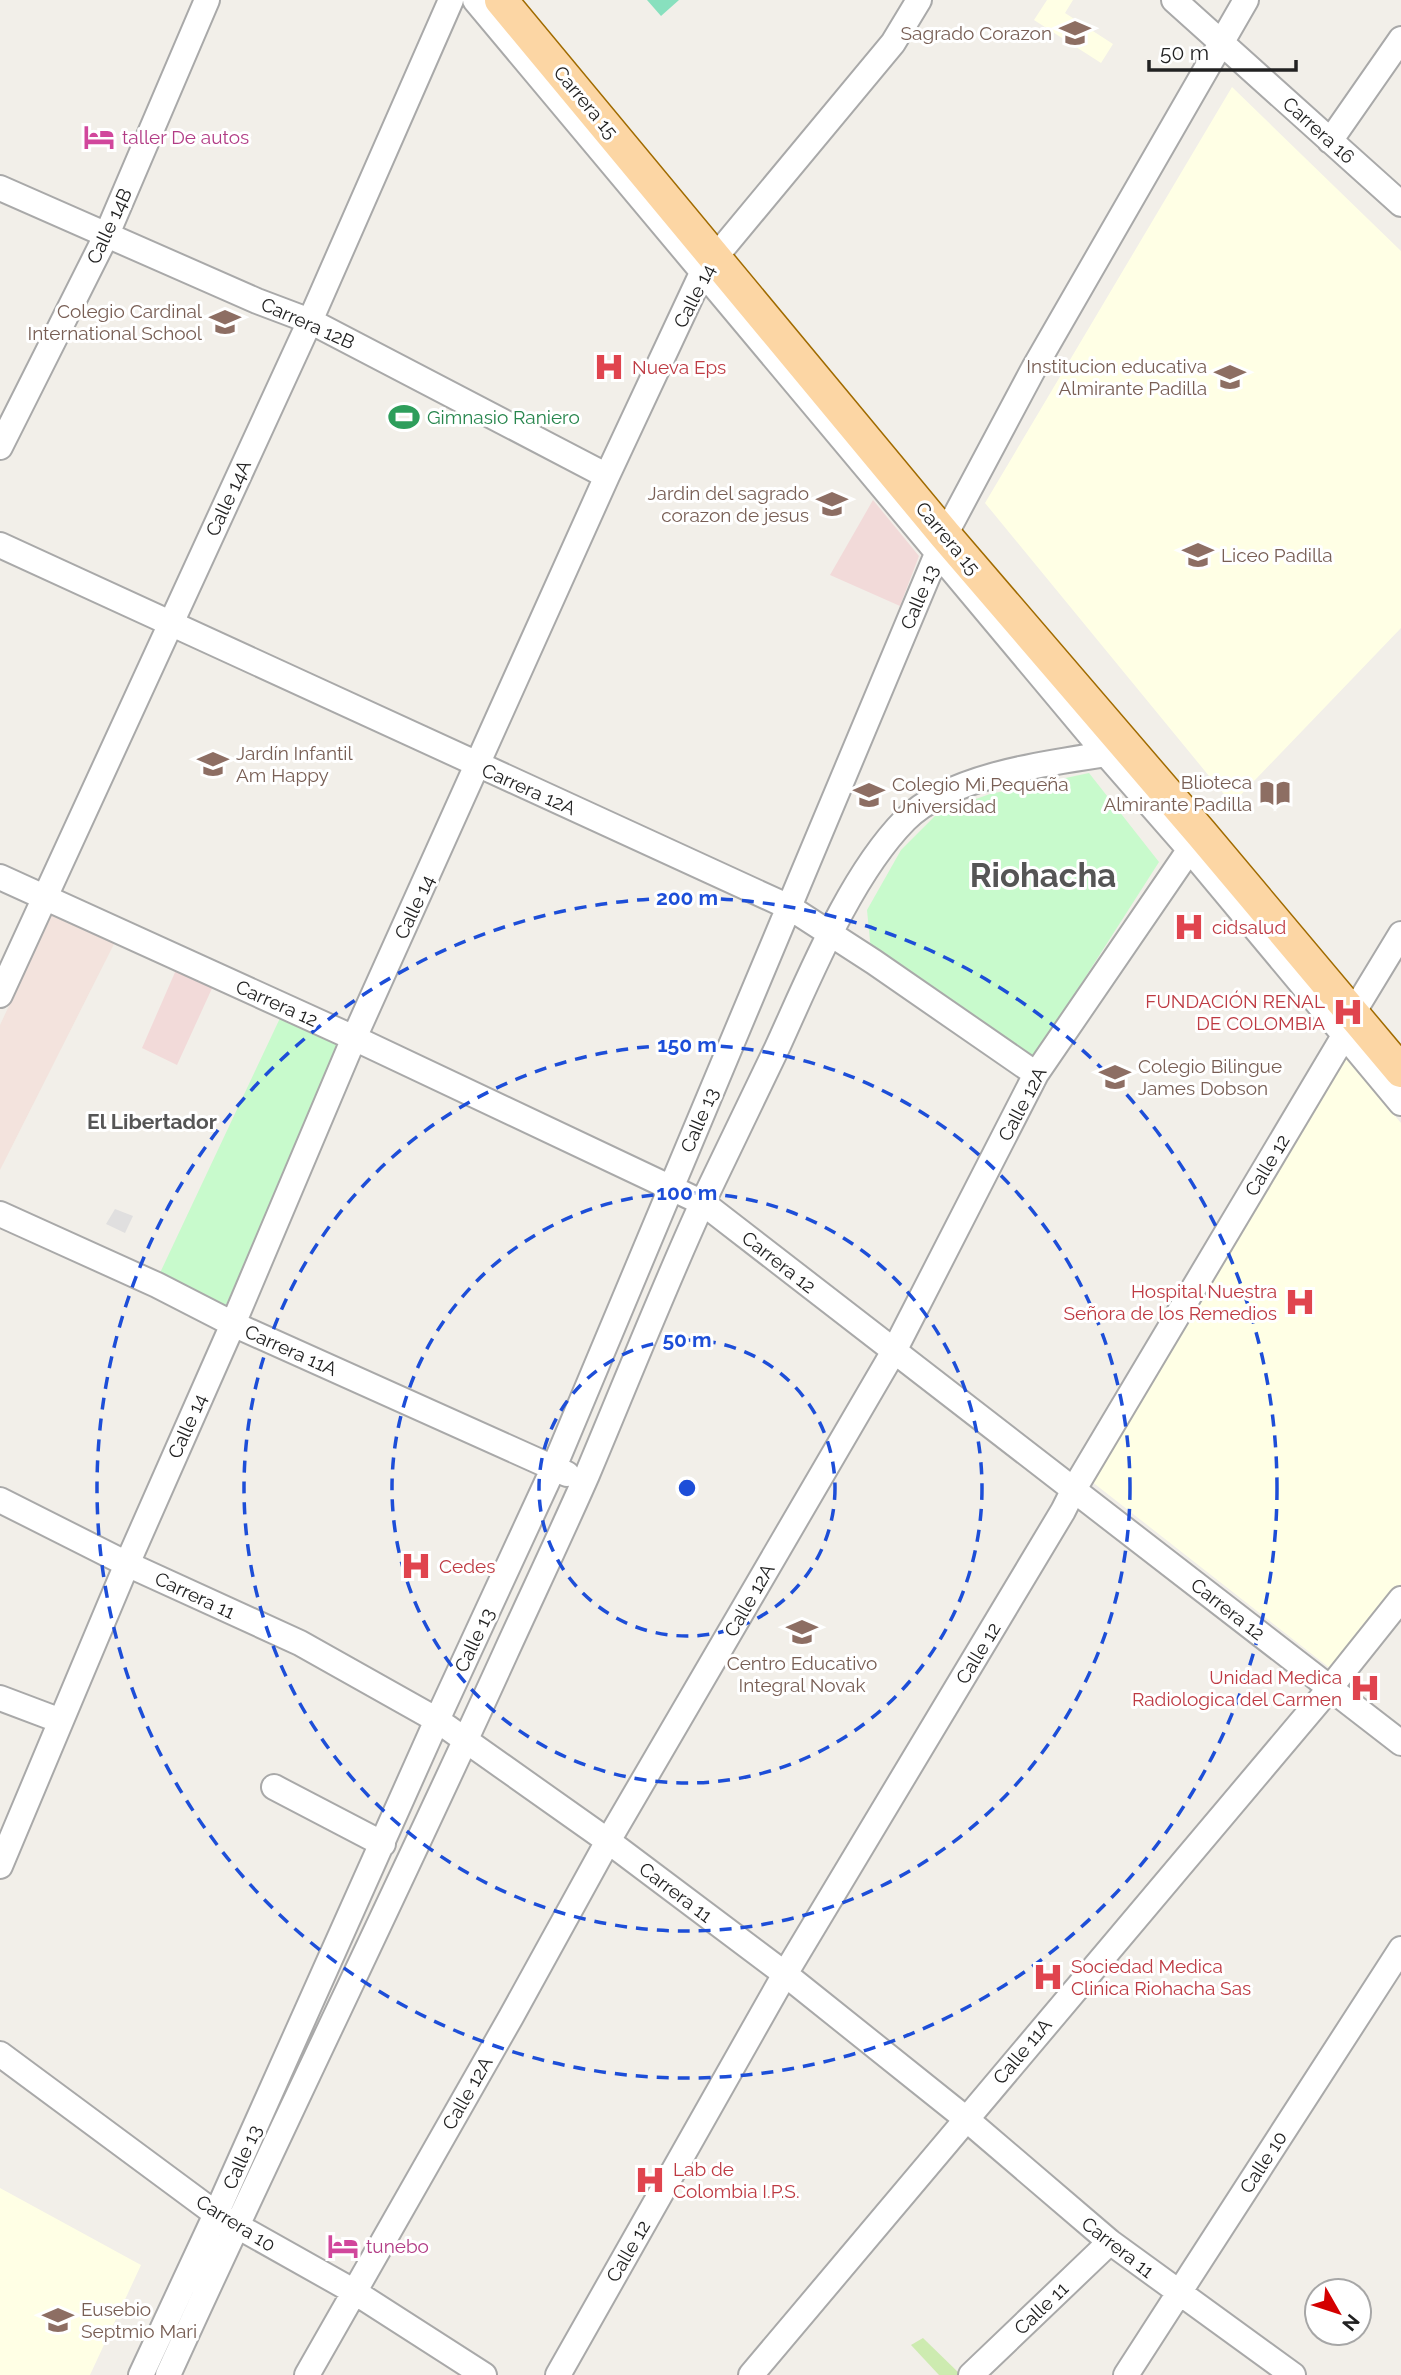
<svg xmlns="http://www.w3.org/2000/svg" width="1401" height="2375" font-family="Raleway,sans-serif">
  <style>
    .residential { fill: #e0dfdf }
    .commercial { fill: #f2dad9 }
    .education { fill: #ffffe5 }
    .military { fill: #f3e3dd }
    .grass { fill: #cdebb0 }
    .park { fill: #c8facc }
    .pitch { fill: #88e0be }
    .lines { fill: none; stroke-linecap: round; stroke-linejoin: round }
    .minor-casing { stroke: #a9a9a9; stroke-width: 28 }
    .major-casing { stroke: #a06b00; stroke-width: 35 }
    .minor { stroke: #fff; stroke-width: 24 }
    .major { stroke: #fcd6a4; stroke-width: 32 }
    .ring { fill: none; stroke: #1d4ed8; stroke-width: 3.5; stroke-dasharray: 12 9 }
    .labels { text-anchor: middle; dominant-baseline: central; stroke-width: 6; stroke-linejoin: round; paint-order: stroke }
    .education-label { font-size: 19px; fill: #785e54; stroke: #fff; text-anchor: end }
    .street-label { font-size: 19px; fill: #222; stroke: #fff }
    .hotel-label { font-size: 19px; fill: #b23c85; stroke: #fff; text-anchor: start }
    .health-label { font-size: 19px; fill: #be3a42; stroke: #fff; text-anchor: start }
    .leisure-label { font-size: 19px; fill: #27864d; stroke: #fff; text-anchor: start }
    .neighbourhood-label { font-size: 21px; font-weight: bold; fill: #555; stroke: #fff }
    .town-label { font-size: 33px; font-weight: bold; fill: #555; stroke: #fff }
    .centre { fill: #1d4ed8; stroke: #fff; stroke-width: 3.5 }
    .ring-label { font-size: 21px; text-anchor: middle; font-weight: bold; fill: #1d4ed8; stroke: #fff; stroke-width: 6; stroke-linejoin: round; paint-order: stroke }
  </style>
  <rect width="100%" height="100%" fill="#f2efe9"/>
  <path class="residential" d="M115,1209L133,1216L125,1233L106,1224Z"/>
  <path class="commercial" d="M873,500L919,556L900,606L830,575Z
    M176,970L214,984L177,1065L142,1048Z"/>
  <path class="education" d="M1047,0H1073L1065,13L1113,44L1101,63L1034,20Z
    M1232,87L1401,251V628L1232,804L985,503Z
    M1345,1058L1401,1123V1584L1331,1669L1091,1481Z
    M0,2188L141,2265L90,2375H0Z"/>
  <path class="military" d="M52,914L115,942L0,1170V1025Z"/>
  <path class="grass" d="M923,2338L961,2375H939L911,2345Z"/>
  <path class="park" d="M1089,773L1159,862L1033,1059L871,951L867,910L901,850L939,812L990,794Z
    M281,1016L343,1042L222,1314L159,1275Z"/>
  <path class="pitch" d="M647,0H679L661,16Z"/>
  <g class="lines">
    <g class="minor-casing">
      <path id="minor" d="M475,0L1106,754L1190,850L1401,1103
        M1174,0L1401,204
        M1330,141L1401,39
        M0,188L257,301L310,321L607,476
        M0,447L107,234L207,0
        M0,545L789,907L874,962L1036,1074
        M0,877L354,1038L703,1203L1401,1743
        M0,995L310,321L451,0
        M0,1214L157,1285L233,1324L567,1474
        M0,1500L127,1564L300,1643L437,1720L608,1841L785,1974L965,2118L1110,2242L1293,2375
        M0,1698L61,1721
        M274,1787L383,1844
        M0,1866L127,1564L233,1324L354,1038L607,476L702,273L893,43L919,0
        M0,2054L216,2214L353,2291L484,2375
        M141,2375L216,2214L437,1720L554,1467L945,535L1034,368L1246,0
        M168,2375C278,2133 396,1894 506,1652C533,1593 561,1534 587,1475C625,1385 661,1294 701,1206C726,1153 752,1101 777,1048C810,976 850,876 905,820C949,776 1046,763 1106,754
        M307,2375L511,2017L608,1841L894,1351L1036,1074L1201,833
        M558,2375L785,1974L1063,1511L1074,1489L1344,1036L1353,1013L1401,934
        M751,2375L1330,1688L1401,1599
        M971,2375L1110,2242
        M1126,2375L1401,1949"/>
    </g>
    <g class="major-casing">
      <path id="major" d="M501,0L945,535L1201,833L1401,1071"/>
    </g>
    <use href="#minor" class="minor"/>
    <use href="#major" class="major"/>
  </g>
  <g class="ring">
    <circle cx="687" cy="1488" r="148"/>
    <circle cx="687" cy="1488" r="295"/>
    <circle cx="687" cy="1488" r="443"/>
    <circle cx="687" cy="1488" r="590"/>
  </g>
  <defs>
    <g id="school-bare" transform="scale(2.415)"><path d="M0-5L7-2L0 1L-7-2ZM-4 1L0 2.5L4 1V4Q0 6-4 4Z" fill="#8d6e63" stroke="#fff" stroke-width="2.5" paint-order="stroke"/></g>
    <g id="hotel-bare" transform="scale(2.415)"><path d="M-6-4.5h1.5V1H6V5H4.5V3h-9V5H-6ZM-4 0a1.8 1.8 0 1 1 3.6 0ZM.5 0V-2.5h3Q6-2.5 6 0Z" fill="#d1479c" stroke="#fff" stroke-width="2.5" paint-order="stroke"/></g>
    <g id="hospital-bare" transform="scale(2.415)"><path d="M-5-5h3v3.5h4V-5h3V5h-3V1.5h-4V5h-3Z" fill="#e0444e" stroke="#fff" stroke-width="2.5" paint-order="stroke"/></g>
    <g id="stadium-bare" transform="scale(2.415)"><path d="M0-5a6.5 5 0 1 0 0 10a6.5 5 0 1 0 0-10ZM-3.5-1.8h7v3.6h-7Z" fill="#2e9e5b" stroke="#fff" stroke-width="2.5" paint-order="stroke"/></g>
    <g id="library-bare" transform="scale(2.415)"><path d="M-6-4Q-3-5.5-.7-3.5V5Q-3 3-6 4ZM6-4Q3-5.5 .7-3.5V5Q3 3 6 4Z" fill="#8d6e63" stroke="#fff" stroke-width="2.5" paint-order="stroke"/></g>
  </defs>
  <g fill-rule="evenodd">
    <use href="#school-bare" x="1075" y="33"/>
    <use href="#hotel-bare" x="99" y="137"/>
    <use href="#school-bare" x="225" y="322"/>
    <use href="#hospital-bare" x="609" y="367"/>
    <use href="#school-bare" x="1230" y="377"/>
    <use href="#stadium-bare" x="404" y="417"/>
    <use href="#school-bare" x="832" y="504"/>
    <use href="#school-bare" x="1198" y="555"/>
    <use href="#school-bare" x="213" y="764"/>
    <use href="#library-bare" x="1275" y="793"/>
    <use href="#school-bare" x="869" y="795"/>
    <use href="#hospital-bare" x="1189" y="927"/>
    <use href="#hospital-bare" x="1348" y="1012"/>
    <use href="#school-bare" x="1115" y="1077"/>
    <use href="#hospital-bare" x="1300" y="1302"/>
    <use href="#hospital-bare" x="416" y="1566"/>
    <use href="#school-bare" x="802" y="1632"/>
    <use href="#hospital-bare" x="1365" y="1688"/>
    <use href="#hospital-bare" x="1048" y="1977"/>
    <use href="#hospital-bare" x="650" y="2180"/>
    <use href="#hotel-bare" x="343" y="2246"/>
    <use href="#school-bare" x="58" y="2320"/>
  </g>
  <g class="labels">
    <g class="education-label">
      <text x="1052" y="33">Sagrado Corazon</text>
      <text x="202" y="311">Colegio Cardinal<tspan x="202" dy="22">International School</tspan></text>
      <text x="1207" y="366">Institucion educativa<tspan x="1207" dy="22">Almirante Padilla</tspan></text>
      <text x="809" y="493">Jardin del sagrado<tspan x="809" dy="22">corazon de jesus</tspan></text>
      <text x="1221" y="555" text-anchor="start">Liceo Padilla</text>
      <text x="236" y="753" text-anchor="start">Jardín Infantil<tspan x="236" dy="22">Am Happy</tspan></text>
      <text x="1252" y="782">Blioteca<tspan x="1252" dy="22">Almirante Padilla</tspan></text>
      <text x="892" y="784" text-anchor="start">Colegio Mi Pequeña<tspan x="892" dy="22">Universidad</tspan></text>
      <text x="1138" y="1066" text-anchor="start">Colegio Bilingue<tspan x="1138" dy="22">James Dobson</tspan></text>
      <text x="802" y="1663" text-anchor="middle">Centro Educativo<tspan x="802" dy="22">Integral Novak</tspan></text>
      <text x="81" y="2309" text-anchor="start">Eusebio<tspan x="81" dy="22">Septmio Mari</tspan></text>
    </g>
    <g class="street-label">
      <text transform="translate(586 102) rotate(50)">Carrera 15</text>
      <text transform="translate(1319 130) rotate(42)">Carrera 16</text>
      <text transform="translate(109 226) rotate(-65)">Calle 14B</text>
      <text transform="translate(694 296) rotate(-63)">Calle 14</text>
      <text transform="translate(308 323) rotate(24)">Carrera 12B</text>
      <text transform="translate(228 498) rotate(-65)">Calle 14A</text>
      <text transform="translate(948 538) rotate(50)">Carrera 15</text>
      <text transform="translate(919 597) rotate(-67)">Calle 13</text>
      <text transform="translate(529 789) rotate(24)">Carrera 12A</text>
      <text transform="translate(414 907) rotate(-65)">Calle 14</text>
      <text transform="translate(277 1003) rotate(24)">Carrera 12</text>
      <text transform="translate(1022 1104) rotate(-62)">Calle 12A</text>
      <text transform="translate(699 1120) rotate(-67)">Calle 13</text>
      <text transform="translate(1267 1165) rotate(-59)">Calle 12</text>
      <text transform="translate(779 1262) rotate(38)">Carrera 12</text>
      <text transform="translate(291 1350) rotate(24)">Carrera 11A</text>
      <text transform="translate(187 1426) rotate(-66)">Calle 14</text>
      <text transform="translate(195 1595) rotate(25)">Carrera 11</text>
      <text transform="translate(749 1600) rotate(-60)">Calle 12A</text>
      <text transform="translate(1228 1609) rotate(38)">Carrera 12</text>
      <text transform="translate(474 1640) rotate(-65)">Calle 13</text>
      <text transform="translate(978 1653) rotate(-59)">Calle 12</text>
      <text transform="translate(676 1892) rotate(37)">Carrera 11</text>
      <text transform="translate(1022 2051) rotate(-50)">Calle 11A</text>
      <text transform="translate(467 2093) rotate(-60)">Calle 12A</text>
      <text transform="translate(242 2157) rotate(-66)">Calle 13</text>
      <text transform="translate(1263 2162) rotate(-57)">Calle 10</text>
      <text transform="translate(236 2223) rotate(32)">Carrera 10</text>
      <text transform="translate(1118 2247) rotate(38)">Carrera 11</text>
      <text transform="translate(628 2251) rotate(-60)">Calle 12</text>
      <text transform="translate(1041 2308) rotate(-44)">Calle 11</text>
    </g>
    <g class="hotel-label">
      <text x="122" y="137">taller De autos</text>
      <text x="366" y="2246">tunebo</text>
    </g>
    <g class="health-label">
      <text x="632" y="367">Nueva Eps</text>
      <text x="1212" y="927">cidsalud</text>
      <text x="1325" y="1001" text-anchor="end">FUNDACIÓN RENAL<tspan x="1325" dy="22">DE COLOMBIA</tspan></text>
      <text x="1277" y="1291" text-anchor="end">Hospital Nuestra<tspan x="1277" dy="22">Señora de los Remedios</tspan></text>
      <text x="439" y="1566">Cedes</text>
      <text x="1342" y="1677" text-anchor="end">Unidad Medica<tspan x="1342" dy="22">Radiologica del Carmen</tspan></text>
      <text x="1071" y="1966">Sociedad Medica<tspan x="1071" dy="22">Clinica Riohacha Sas</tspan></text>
      <text x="673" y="2169">Lab de<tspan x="673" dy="22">Colombia I.P.S.</tspan></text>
    </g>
    <g class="leisure-label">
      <text x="427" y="417">Gimnasio Raniero</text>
    </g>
    <g class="neighbourhood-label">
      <text x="152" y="1121">El Libertador</text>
    </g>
    <g class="town-label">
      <text x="1043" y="875">Riohacha</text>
    </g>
  </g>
  <circle cx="687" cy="1488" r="10" class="centre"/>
  <g class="ring-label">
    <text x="687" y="905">200 m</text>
    <text x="687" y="1052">150 m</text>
    <text x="687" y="1200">100 m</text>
    <text x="687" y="1347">50 m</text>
  </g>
  <g transform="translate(1338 2312) rotate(129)"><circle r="33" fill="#ffffff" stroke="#a7a7a7" stroke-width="2"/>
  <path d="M0-5L12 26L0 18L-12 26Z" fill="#d40000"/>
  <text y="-10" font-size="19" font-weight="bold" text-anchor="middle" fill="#222222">N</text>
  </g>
  <path d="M1149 60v10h147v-10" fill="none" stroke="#222222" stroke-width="3.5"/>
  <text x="1160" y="60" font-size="21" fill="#222222" stroke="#ffffff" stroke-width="5" paint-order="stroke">50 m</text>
</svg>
